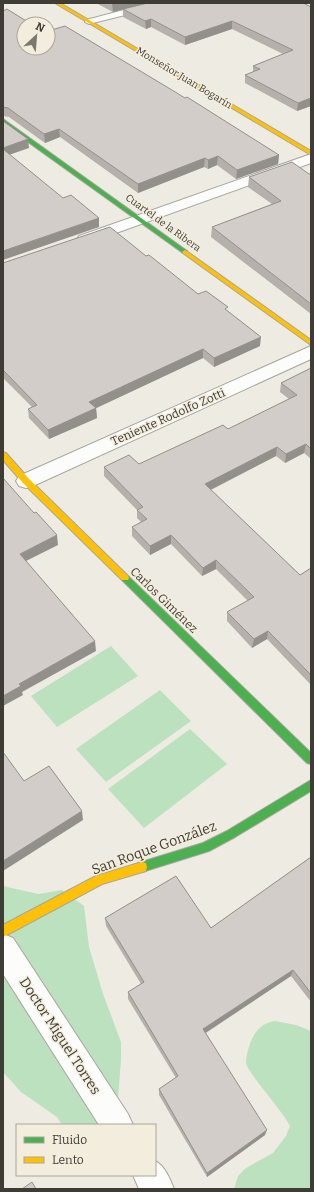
<svg xmlns="http://www.w3.org/2000/svg" width="314" height="1192" font-family="Bitter,serif">
  <style>
    .green { fill: #bce1be }
    .lines { fill: none; stroke-linecap: round; stroke-linejoin: round }
    .lane-casing { stroke: #a8a69f; stroke-width: 2 }
    .street-casing { stroke: #a8a69f; stroke-width: 2 }
    .fast-casing { stroke: #a8a69f; stroke-width: 2 }
    .slow-casing { stroke: #a8a69f; stroke-width: 2 }
    .lane { fill: #fcfcfb; fill-rule: evenodd }
    .street { fill: #fcfcfb; fill-rule: evenodd }
    .fast { fill: #4caf50; fill-rule: evenodd }
    .slow { fill: #ffc107; fill-rule: evenodd }
    .wall { fill: #b5b0ac }
    .shaded-wall { fill: #93908c }
    .building { fill: #d2cdc8; stroke: #93908c }
    .labels { text-anchor: middle; dominant-baseline: central; stroke-width: 3; stroke-linejoin: round; paint-order: stroke }
    .far-street-label { font-size: 10px; fill: #3f3c36; stroke: #f3eddd }
    .street-label { font-size: 12px; fill: #3f3c36; stroke: #f3eddd }
    .near-street-label { font-size: 14px; fill: #3f3c36; stroke: #f3eddd }
  </style>
  <rect width="100%" height="100%" fill="#eeebe2"/>
  <path class="green" d="M111,646L138,676L57,727L31,696Z
    M160,690L191,721L106,782L76,749Z
    M190,729L227,764L144,828L108,789Z
    M3,886L38,894L62,890L84,906L89,947L103,994L121,1042V1060L116,1125H62L57,1117L21,1092L3,1072Z
    M275,1021L296,1025L311,1031V1189H234L238,1176L246,1168L273,1153L286,1136L290,1126C283,1111 247,1072 246,1063C246,1056 249,1045 252,1039C257,1028 264,1023 275,1021Z"/>
  <g class="lines">
    <g class="lane-casing">
      <path id="lane" d="M139,6H142L146,8L145,10L89,24L85,22L86,20Z"/>
    </g>
    <g class="street-casing">
      <path id="street" d="M311,154V163L91,242L85,244L79,242L77,239L79,236Z
        M311,346V359L33,486L26,488L19,486L16,481L19,476Z
        M3,934L13,938L128,1114L133,1125H99L3,974Z
        M155,1161C165,1166 170,1179 174,1189H139L133,1175H155Z"/>
    </g>
    <g class="fast-casing">
      <path id="fast" d="M3,119L187,251V253H183L3,124Z
        M125,575L128,576L311,753V764L307,763L122,580L121,578L122,576Z
        M311,780V791L235,837L209,851L142,872L138,871L137,867L138,863L203,843L227,831Z"/>
    </g>
    <g class="slow-casing">
      <path id="slow" d="M55,3H60L311,151V155Z
        M185,250L311,340V345L183,253L182,252Z
        M3,452L6,453L29,479L128,576L129,578L128,580H122L23,483L3,460Z
        M142,862L146,863L147,867L146,871L102,884L3,937V925L96,876Z"/>
    </g>
    <use href="#lane" class="lane"/>
    <use href="#street" class="street"/>
    <use href="#fast" class="fast"/>
    <use href="#slow" class="slow"/>
  </g>
  <path class="wall" d="M96,3H303L311,7V106L297,111L245,83V75L253,72V66L283,54L232,29L185,45L151,27L146,29L123,17V9L146,4H144L113,12Z
    M3,11L24,24L279,155L278,164L236,179L217,165L208,169L204,167L138,193L60,137L45,143L9,117L3,116Z
    M309,174H311V314L211,237L212,227L272,204L248,187L249,177Z
    M146,256L198,294L228,311L260,346L214,367L203,358L96,408L97,418L49,439L29,418L28,409L32,407L3,378V263Z
    M311,368V459L304,453L285,463L276,456L211,490L300,575L311,568V685L267,639L252,648L227,621V612L248,601L216,569L202,576L171,544L150,555L132,536V527L141,522L137,518V510L104,476V467L139,464L228,429L289,399L280,392L281,383Z
    M311,857V1002L291,976L206,1033L265,1135L207,1177L159,1095V1089L176,1078L128,999V992L141,984L106,926L105,918L211,928Z"/>
  <path class="shaded-wall" d="M115,3H144V4L113,12L112,4Z
    M151,19V27L146,29L145,21Z
    M232,21V29L185,45V37Z
    M311,98V106L297,111L298,103Z
    M59,129L60,137L45,143L44,134Z
    M28,139L29,148L3,157V148Z
    M279,155L278,164L236,179L237,170Z
    M218,156L217,165L208,169V160Z
    M205,158L204,167L138,193V184Z
    M99,218V227L3,260V251Z
    M261,337L260,346L214,367V358Z
    M203,349V358L90,411L89,402Z
    M96,408L97,418L49,439L48,430Z
    M306,444L304,453L285,463L286,454Z
    M277,447L276,456L204,493L205,484Z
    M57,535L58,545L22,563L20,554Z
    M171,535V544L150,555V546Z
    M216,560V569L202,576L203,568Z
    M268,631L267,639L252,648L254,639Z
    M95,641L96,651L22,692L23,695L3,706V696L19,684Z
    M82,811L83,820L3,871V861Z
    M293,970L291,976L202,1035L203,1029Z
    M267,1130L265,1135L207,1177V1173Z"/>
  <path class="building" d="M148,3H303L311,7V98L298,103L245,75L260,69L253,66L293,50L232,21L185,37L151,19L145,21L123,9Z
    M7,9L31,24H24V48H48V31L65,26L167,87L185,98L187,97L279,155L237,170L218,156L208,160L205,158L138,184L59,129L44,134L8,108L3,107V11Z
    M3,121L28,139L3,148Z
    M3,149L63,198L71,195L99,218L3,251Z
    M292,162L309,174H311V304L212,227L281,201L249,177Z
    M110,227L146,256L149,255L198,294L206,291L228,307L225,309L261,337L214,358L203,349L89,402L96,408L48,430L28,409L37,405L3,370V263Z
    M311,368V449L306,444L286,454L277,447L205,484L300,575L311,568V675L268,631L254,639L227,612L254,597L216,560L203,568L171,535L150,546L132,527L147,519L137,510L143,507L104,467L129,455L139,464L223,425L228,429L297,395L281,383Z
    M3,478L34,513L36,512L57,535L20,554L95,641L19,684L21,686L3,696Z
    M3,752L24,781L49,766L82,811L3,861Z
    M311,857V993L293,970L203,1029L267,1130L207,1173L159,1089L178,1076L128,992L144,982L105,918L176,876L211,928Z
    M32,1182L36,1189H22Z"/>
  <g class="labels">
    <g class="far-street-label">
      <text transform="translate(184 78) rotate(31)">Monseñor Juan Bogarín</text>
      <text transform="translate(163 223) rotate(36)">Cuartel de la Ribera</text>
    </g>
    <g class="street-label">
      <text transform="translate(168 417) rotate(-24)">Teniente Rodolfo Zotti</text>
      <text transform="translate(164 600) rotate(44)">Carlos Giménez</text>
    </g>
    <g class="near-street-label">
      <text transform="translate(154 848) rotate(-20)">San Roque González</text>
      <text transform="translate(60 1036) rotate(57)">Doctor Miguel Torres</text>
    </g>
  </g>
  <rect width="314" height="1192" fill="none" stroke="#3f3c36" stroke-width="8"/>
  <rect x="16" y="1124" width="140" height="52" fill="#f3eddd" stroke="#aba69a"/>
  <rect x="24" y="1137" width="20" height="6" fill="#4caf50" stroke="#aba69a"/>
  <text x="52" y="1144" font-size="12" fill="#3f3c36">Fluido</text>
  <rect x="24" y="1157" width="20" height="6" fill="#ffc107" stroke="#aba69a"/>
  <text x="52" y="1164" font-size="12" fill="#3f3c36">Lento</text>
  <g transform="translate(36 36) rotate(26)"><circle r="19" fill="#f3eddd" stroke="#aba69a"/>
  <path d="M0-3L7 15L0 10L-7 15Z" fill="#7c7972"/>
  <text y="-6" font-size="11" font-weight="bold" text-anchor="middle" fill="#3f3c36">N</text>
  </g>
</svg>
